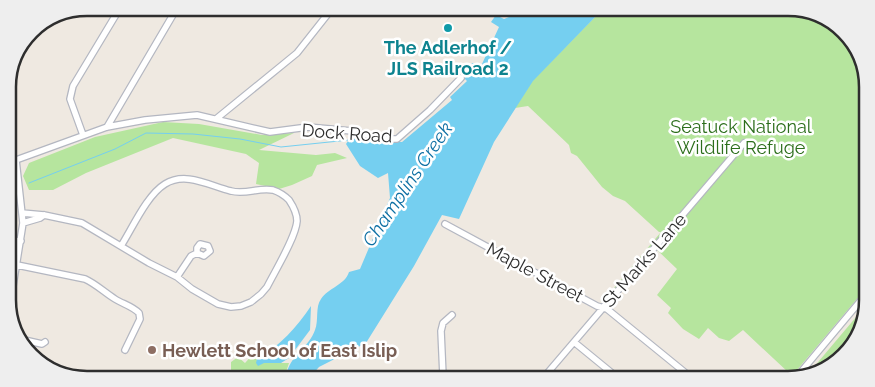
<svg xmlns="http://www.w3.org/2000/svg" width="875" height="387" font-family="Raleway,sans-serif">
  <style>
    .green { fill: #b6e59e }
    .water { fill: #75cff0 }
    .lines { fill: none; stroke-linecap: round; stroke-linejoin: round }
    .stream { stroke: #75cff0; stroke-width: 1 }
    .minor-casing { stroke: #b4b7c1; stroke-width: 8 }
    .minor { stroke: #fff; stroke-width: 5.5 }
    .culture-dot { fill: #0f9aa8; stroke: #fff; stroke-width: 2 }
    .education-dot { fill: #8d6e63; stroke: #fff; stroke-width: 2 }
    .labels { text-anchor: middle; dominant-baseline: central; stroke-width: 5; stroke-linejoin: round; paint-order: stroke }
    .culture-label { font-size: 18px; font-weight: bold; fill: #0d838f; stroke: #fff }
    .park-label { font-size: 18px; fill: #2c6e1b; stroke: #fff }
    .street-label { font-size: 18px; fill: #2e2e2e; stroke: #fff }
    .education-label { font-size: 18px; font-weight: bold; fill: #785e54; stroke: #fff; text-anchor: start }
    .water-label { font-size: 19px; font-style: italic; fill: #0d6fa3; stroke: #fff }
    .rim { fill: none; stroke: #2e2e2e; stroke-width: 2.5 }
  </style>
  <rect width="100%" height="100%" fill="#efe9e1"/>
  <path class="green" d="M600,12L819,14L851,39L867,76L862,293L797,370H792L789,373L743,330L729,341L719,338L708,328L699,339L683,329L668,313L671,308L657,295L677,269L655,248L605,306H599L661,232H659L625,201L613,196L602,187L577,156L571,153L569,145L528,106L515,108L533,80Z
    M163,122L199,124L262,135L294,133L259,150L316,155L335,153L347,158L317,165L312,176L292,185L279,189L256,184L259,163L246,154L173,138L86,173L53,190H29L23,176L29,163L95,137Z
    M8,178L15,185L13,214H8Z
    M862,310L861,331L832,366L808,374Z
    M269,351L257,359L267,363H289L285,375H252L231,372V362L238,357L245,363L255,352Z"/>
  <path class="water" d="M510,11L600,12L533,81L494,142L459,219L442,215L414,266L366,343L319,367L312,375H293L287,372C292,354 309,347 315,330C319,320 315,307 321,299C328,288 345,285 349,272L360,269L390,198L388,173L378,178L360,166L346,144L350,138L402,142L452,100L450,97L467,81L464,78L469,75L474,77L477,71L480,70V68L471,67L472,63L482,64L499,27L491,22L496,15L504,19L509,17Z
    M311,306L310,330L289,358L281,363H264L258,366L256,363L257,359C280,346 297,327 311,306Z"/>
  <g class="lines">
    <path class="stream" d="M29,183L115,149L146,133L193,134L240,139L281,147L349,140
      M8,192L12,190"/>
    <g class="minor-casing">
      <path id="minor" d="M216,119L297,53L331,10
        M107,127L177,8
        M83,135L70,99L73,86L120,8
        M8,160H16L107,127L145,120L197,115L270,132L308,127L352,131L386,139H397L430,110L461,78
        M22,213L44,215L82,223L149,263L177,277L192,289L218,304L231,307L241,306L251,302L261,294L267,287C275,271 296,237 297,221C297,214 293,206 289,200C284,195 279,192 273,190C259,187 246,195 231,191C210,186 186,171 165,184C147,195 133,227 121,246
        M23,223L40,218L44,215
        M445,224L597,306L607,309L693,379
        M9,240L21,241
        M17,265L85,279C96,284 104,292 115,299C123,304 132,306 139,313L140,319L125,350
        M177,277L191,256L197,253V248L200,244L208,246L210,251L204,256L197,253
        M9,311L23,223L16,160
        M20,339L42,344L45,342
        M574,342L618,378
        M443,376L441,331L443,323L452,315
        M544,377L744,143
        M795,379L862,299"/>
    </g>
    <use href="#minor" class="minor"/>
  </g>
  <circle class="culture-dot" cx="448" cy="28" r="5"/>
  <circle class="education-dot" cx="152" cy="350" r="5"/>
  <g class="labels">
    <g class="culture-label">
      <text x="448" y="47">The Adlerhof /<tspan x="448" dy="21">JLS Railroad 2</tspan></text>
    </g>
    <g class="park-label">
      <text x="741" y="126">Seatuck National<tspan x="741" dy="21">Wildlife Refuge</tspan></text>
    </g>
    <g class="street-label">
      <text transform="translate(347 133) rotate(4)">Dock Road</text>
      <text transform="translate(644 260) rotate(-49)">St Marks Lane</text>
      <text transform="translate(535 272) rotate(28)">Maple Street</text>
    </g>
    <g class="education-label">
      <text x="162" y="350">Hewlett School of East Islip</text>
    </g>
    <g class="water-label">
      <text transform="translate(407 184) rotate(-56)">Champlins Creek</text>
    </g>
  </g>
  <path d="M0 0H875V387H0ZM87 16H788A71 71 0 0 1 859 87V300A71 71 0 0 1 788 371H87A71 71 0 0 1 16 300V87A71 71 0 0 1 87 16Z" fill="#eee" fill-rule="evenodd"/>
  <path class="rim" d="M87 16H788A71 71 0 0 1 859 87V300A71 71 0 0 1 788 371H87A71 71 0 0 1 16 300V87A71 71 0 0 1 87 16Z"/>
</svg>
